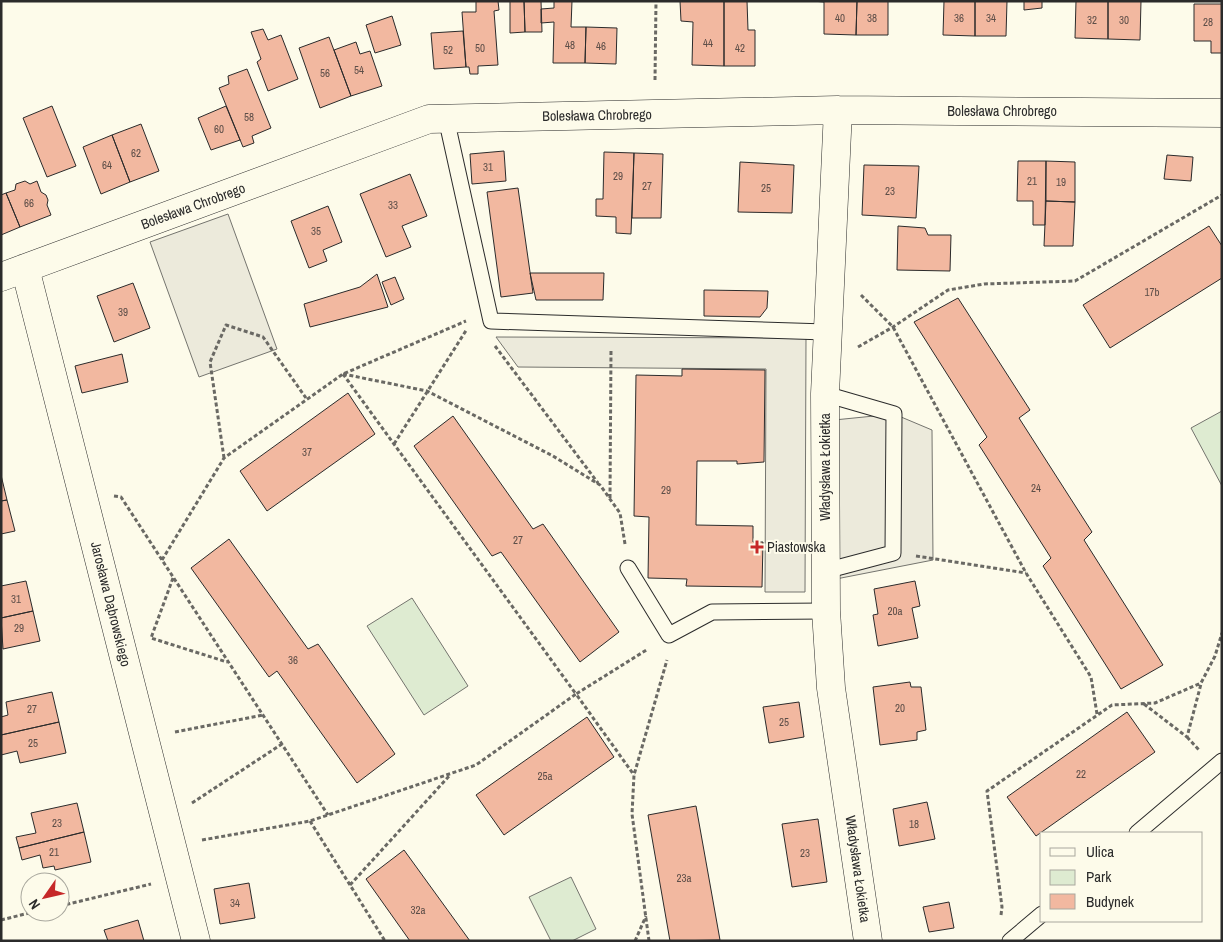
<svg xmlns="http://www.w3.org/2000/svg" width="1223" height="942" font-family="'Archivo Narrow',sans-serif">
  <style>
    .green { fill: #deebd1; stroke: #74746e }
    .parking { fill: #eceadb; stroke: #74746e }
    .building { fill: #f2b8a0; stroke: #2b2b2b }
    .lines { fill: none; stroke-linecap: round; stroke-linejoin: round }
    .lane-casing { stroke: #2b2b2b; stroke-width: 17 }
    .street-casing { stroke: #2b2b2b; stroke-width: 29 }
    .path { stroke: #6a6964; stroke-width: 3; stroke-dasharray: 4 2.5; stroke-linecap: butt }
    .lane { stroke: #fdfbea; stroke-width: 15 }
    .street { stroke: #fdfbea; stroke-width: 28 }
    .poi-dot { fill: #c62828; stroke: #fdfbea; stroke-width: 2 }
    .labels { text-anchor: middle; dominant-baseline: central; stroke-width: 4; stroke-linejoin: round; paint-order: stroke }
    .number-label { font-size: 11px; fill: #5d4e48 }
    .street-label { font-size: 14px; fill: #2b2b2b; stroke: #fdfbea }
    .poi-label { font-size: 14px; fill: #2b2b2b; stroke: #fdfbea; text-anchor: start }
  </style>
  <rect width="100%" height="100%" fill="#fdfbea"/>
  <path class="green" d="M1222,411V486L1191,428Z
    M412,598L468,686L424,715L367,626Z
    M571,877L596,929L572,941H551L529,897Z"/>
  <path class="parking" d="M228,214L277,349L199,377L150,242Z
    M496,337L806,338L805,592H765L766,369L518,367Z
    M894,414L932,430L933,560L836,579L834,420Z"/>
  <path class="building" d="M476,1H498L499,10L494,11L498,65L478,66V74H470L469,67H466L462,12H476Z
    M510,1H524L525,32L510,33Z
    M524,1H541L542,32H525Z
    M554,1H572L571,27H586L585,63H553L554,22L541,23V9L554,8Z
    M680,1H724V66L692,65L693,22L681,21Z
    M724,1H747L748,30H755V66H724Z
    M857,1H888V35H856Z
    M857,1L856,35L824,34V2L812,1Z
    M944,1H975V36L943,35Z
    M975,1H1007L1006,36H975Z
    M1024,1H1042V8L1024,10Z
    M1076,1H1108V39L1075,38Z
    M1108,1H1141L1140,40L1108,39Z
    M1194,4H1222V53H1211V41H1194Z
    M392,16L401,45L375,53L366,25Z
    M586,27L617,28L616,64L585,63Z
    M263,29L268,40L281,35L298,79L268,91L257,62L261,59L251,32Z
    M463,31L466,67L434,69L431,33Z
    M329,37L351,96L320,108L299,48Z
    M356,42L360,54L370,51L382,86L351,96L334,50Z
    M247,69L271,128L252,136L254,143L243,147L219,88L229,84L228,76Z
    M52,106L76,166L47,177L23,118Z
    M226,106L240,140L211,150L198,118Z
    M141,124L159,171L130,182L112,135Z
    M112,135L130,182L101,194L83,147Z
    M504,151L506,181L472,184L470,154Z
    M604,152L634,153L631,234L616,233V217L596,216V199H603Z
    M634,153L663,154L661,218H632Z
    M1167,155L1193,157L1191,181L1164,179Z
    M1018,161H1046L1045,225H1033V201H1017Z
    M1046,161L1075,162V202L1046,201Z
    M740,162L794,165L792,213L738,212Z
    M864,165L919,166L916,218L862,215Z
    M410,174L427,216L402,226L411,247L386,257L360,194Z
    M25,181L30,184L37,181L41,192L46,195L48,200L47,205L51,215L20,227L6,193L15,190L16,184Z
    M518,188L533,293L501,297L487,192Z
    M6,193L20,227L1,235V195Z
    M1046,201L1075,202L1073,246H1044Z
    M328,206L342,242L323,250L327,261L309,268L291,221Z
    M898,226L925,228L928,235H951L950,271L897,270Z
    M1209,226L1222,246V278L1110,348L1083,305Z
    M530,273H604L603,300H536Z
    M377,274L388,307L310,327L304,304L360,287Z
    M395,277L404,299L391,305L382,282Z
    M133,283L150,328L114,342L97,296Z
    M704,290L768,291L767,308L760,317L704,316Z
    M958,298L1030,410L1019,418L1092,532L1084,540L1163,665L1121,689L1043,566L1051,558L979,445L987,437L914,322Z
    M122,354L128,382L82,393L75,366Z
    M682,369L765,370L764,462L737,464V461H697L696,525L753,526V542H763L762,587L686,586L687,579L648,578L649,517L634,516L636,375L682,376Z
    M348,393L375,434L267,511L240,471Z
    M453,416L533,529L543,524L619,632L580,662L501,552L492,556L414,446Z
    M1,475L7,500L1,501Z
    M7,500L15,531L1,534V501Z
    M229,539L308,649L318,644L395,754L357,783L277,671L269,677L191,568Z
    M26,581L33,611L1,618V586Z
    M915,581L920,606L912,608L918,638L878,646L873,615L878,614L874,589Z
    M33,611L40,641L3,649L1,618Z
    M910,682L911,687H921L926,730L917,732V740L880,745L873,687Z
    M52,692L59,722L1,735V717L8,715L6,702Z
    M799,702L804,737L769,743L763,707Z
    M1127,712L1155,752L1036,836L1007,797Z
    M587,717L614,757L504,835L476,795Z
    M59,722L66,753L20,763L17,751L1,755V735Z
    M927,802L935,839L899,846L893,809Z
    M77,803L84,832L19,848L16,837L36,833L31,813Z
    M696,806L720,940L670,941L648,815Z
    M818,819L827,882L792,887L782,824Z
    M84,832L91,862L55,870L54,866L43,868L40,855L22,860L19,848Z
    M404,850L470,941H410L366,879Z
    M249,883L255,918L220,924L214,889Z
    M949,902L954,928L929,932L923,907Z
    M138,920L144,941H108L104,930Z"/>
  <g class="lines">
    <g class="lane-casing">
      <path id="lane" d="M446,118L491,321L826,332
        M825,394L894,414L893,553L825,571
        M628,568L669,635L712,612L826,611
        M1137,833L1222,761
        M1010,941L1042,914"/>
    </g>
    <g class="street-casing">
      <path id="street" d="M838,110L825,394L826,611L831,688L868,941
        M25,268L196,941
        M1,277L429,119L838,110L1222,113"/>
    </g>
    <path class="path" d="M655,80L656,1
      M861,295L893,327L1026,573L1091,677L1097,714
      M495,346L598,483
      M858,347L893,327L948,290L984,284L1075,281L1222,195
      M343,374L576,694L648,649
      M343,374L427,391L553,456L600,485L620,513L625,544
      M394,444L467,329
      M224,458L210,362L226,325L263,337L306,398
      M114,496L121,497L328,815
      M610,498L611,349
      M916,556L1026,573
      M162,560L224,458L343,374L466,321
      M173,578L151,638L227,662
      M1144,704L1187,737L1201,684
      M175,732L263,715
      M1187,737L1199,750
      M192,803L282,744
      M310,821L385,941
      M202,840L310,821L476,765L576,694L634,775
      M350,885L450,775
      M60,906L151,884
      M1001,915L1002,907L987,791L1112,705L1155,703L1201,683L1215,656L1222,633
      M1,920L33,912
      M635,941L646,916
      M649,941L632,814L634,775L667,660"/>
    <use href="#lane" class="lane"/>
    <use href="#street" class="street"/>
  </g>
  <path class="poi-dot" d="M754.5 539.5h5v5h5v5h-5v5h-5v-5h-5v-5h5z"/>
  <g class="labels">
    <g class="number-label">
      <text x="840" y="18">40</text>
      <text x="872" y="18">38</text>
      <text x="959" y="18">36</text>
      <text x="991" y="18">34</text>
      <text x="1092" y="20">32</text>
      <text x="1124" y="20">30</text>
      <text x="1208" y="22">28</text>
      <text x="708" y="43">44</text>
      <text x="570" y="45">48</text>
      <text x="601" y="46">46</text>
      <text x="480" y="48">50</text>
      <text x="740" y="48">42</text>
      <text x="448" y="50">52</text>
      <text x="359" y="70">54</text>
      <text x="325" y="73">56</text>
      <text x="249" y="117">58</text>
      <text x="219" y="129">60</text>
      <text x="136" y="153">62</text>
      <text x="107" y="165">64</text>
      <text x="488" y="167">31</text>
      <text x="618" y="176">29</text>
      <text x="1032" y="181">21</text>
      <text x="1061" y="182">19</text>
      <text x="647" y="186">27</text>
      <text x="766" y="188">25</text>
      <text x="890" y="191">23</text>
      <text x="29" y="203">66</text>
      <text x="393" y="205">33</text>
      <text x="316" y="231">35</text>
      <text x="1152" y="292">17b</text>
      <text x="123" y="312">39</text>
      <text x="307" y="452">37</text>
      <text x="1036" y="488">24</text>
      <text x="666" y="490">29</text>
      <text x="518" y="540">27</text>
      <text x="16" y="599">31</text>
      <text x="895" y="611">20a</text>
      <text x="19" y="628">29</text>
      <text x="293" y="660">36</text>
      <text x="900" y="708">20</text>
      <text x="32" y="709">27</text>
      <text x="784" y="722">25</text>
      <text x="33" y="743">25</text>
      <text x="1081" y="774">22</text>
      <text x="545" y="776">25a</text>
      <text x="57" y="823">23</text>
      <text x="914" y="824">18</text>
      <text x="54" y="852">21</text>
      <text x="805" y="853">23</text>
      <text x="684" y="878">23a</text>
      <text x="235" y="903">34</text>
      <text x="418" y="910">32a</text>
    </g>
    <g class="street-label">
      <text x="1002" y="111">Bolesława Chrobrego</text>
      <text transform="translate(597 115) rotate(-1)">Bolesława Chrobrego</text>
      <text transform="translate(193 206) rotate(-20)">Bolesława Chrobrego</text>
      <text transform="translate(825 467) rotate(-90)">Władysława Łokietka</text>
      <text transform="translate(111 604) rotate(76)">Jarosława Dąbrowskiego</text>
      <text transform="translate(858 869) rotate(82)">Władysława Łokietka</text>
    </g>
    <g class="poi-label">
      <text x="767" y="547">Piastowska</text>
    </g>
  </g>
  <rect width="1223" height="942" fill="none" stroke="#2b2b2b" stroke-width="5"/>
  <rect x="1040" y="832" width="162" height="90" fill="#fdfbea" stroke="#a9a89e"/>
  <rect x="1050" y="848" width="25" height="8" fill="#fdfbea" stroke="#a9a89e"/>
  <text x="1086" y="857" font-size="15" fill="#2b2b2b">Ulica</text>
  <rect x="1050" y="870" width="25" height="15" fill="#deebd1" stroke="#a9a89e"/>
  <text x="1086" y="882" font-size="15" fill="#2b2b2b">Park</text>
  <rect x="1050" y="894" width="25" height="15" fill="#f2b8a0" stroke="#a9a89e"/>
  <text x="1086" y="907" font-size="15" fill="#2b2b2b">Budynek</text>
  <g transform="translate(45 897) rotate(236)"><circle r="24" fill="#fdfbea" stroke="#a9a89e"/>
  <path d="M0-4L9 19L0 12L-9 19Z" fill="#c62828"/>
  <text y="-8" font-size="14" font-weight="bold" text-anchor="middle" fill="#2b2b2b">N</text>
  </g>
</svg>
